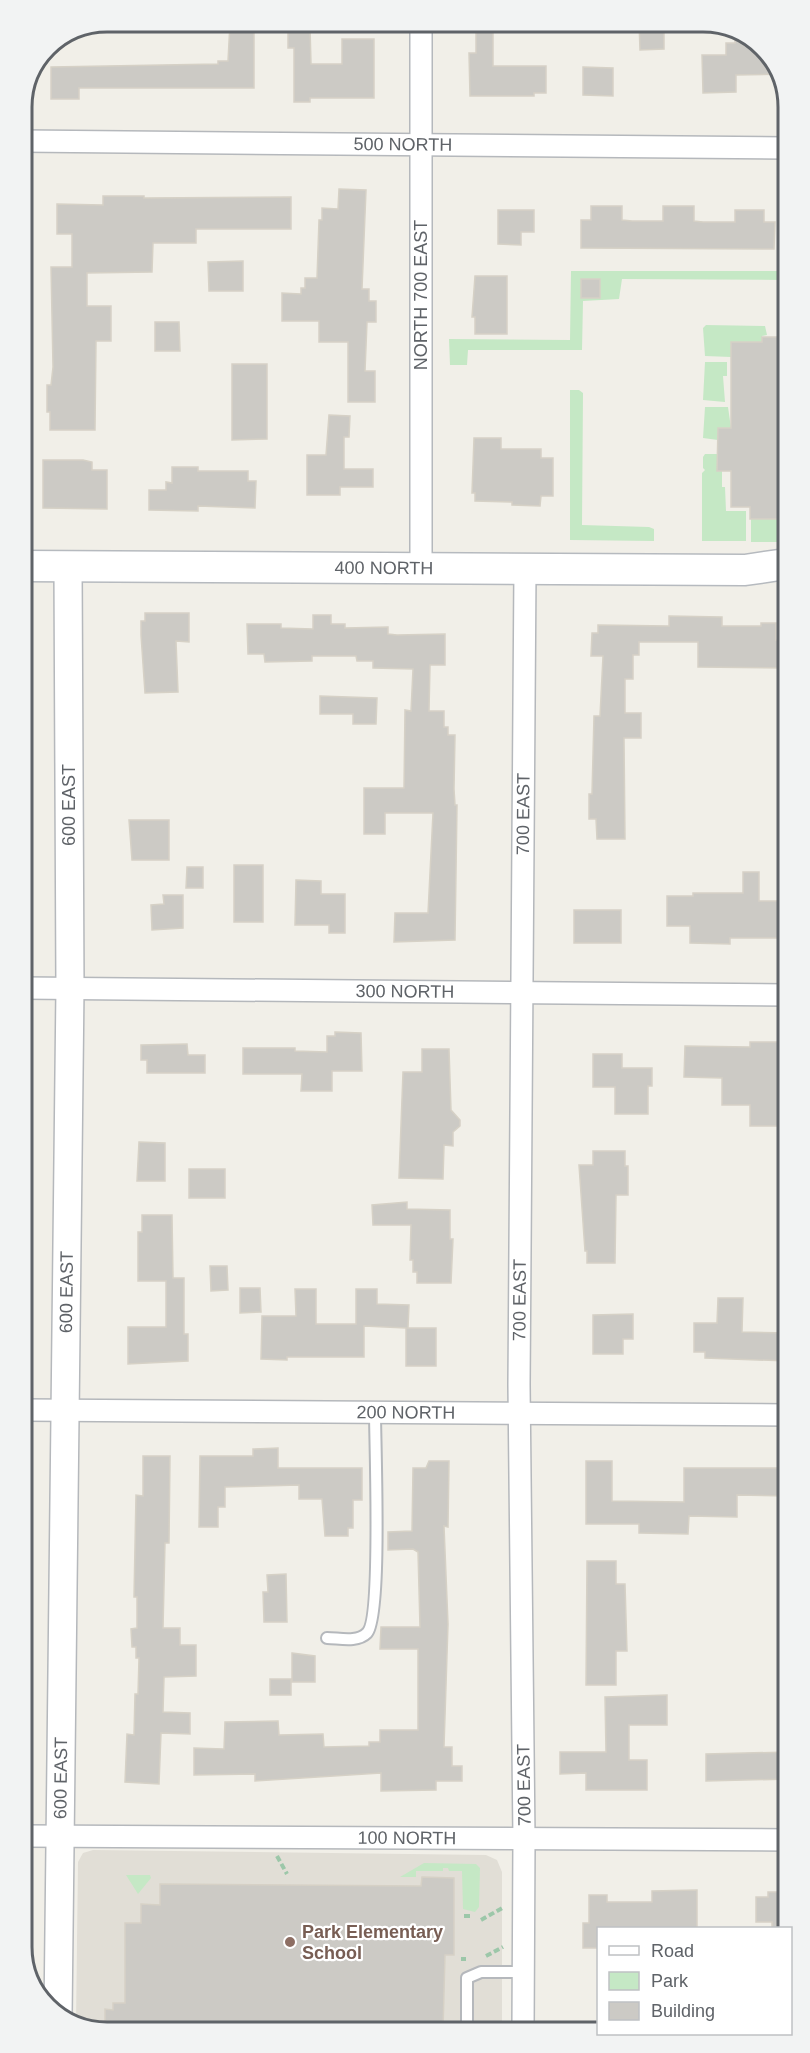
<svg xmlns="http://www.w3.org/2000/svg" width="810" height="2053" font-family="Helvetica,sans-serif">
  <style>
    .education { fill: #e1ded6 }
    .green { fill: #c5e8c5 }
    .building { fill: #cccac5; stroke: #d6d1c6; stroke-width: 1.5 }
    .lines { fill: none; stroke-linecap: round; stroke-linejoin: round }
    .service-casing { stroke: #b5b8bc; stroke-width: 14 }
    .minor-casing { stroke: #b5b8bc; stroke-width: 24 }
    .tertiary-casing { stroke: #b5b8bc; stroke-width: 30 }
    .secondary-casing { stroke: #b6babf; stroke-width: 33 }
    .path { stroke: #9cc7a9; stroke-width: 4; stroke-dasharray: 6 3; stroke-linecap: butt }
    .service { stroke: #fff; stroke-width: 10 }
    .minor { stroke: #fff; stroke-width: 21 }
    .tertiary { stroke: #fff; stroke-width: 27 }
    .secondary { stroke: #fff; stroke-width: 30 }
    .education-dot { fill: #8d6e63; stroke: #fff; stroke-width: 2 }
    .labels { text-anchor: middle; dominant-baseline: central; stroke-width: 4.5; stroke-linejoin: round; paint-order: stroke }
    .street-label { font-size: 18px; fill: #5f6368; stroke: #fff }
    .education-label { font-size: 18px; font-weight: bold; fill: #785e54; stroke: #fff; text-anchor: start }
    .rim { fill: none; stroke: #5f6368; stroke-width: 3 }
  </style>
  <rect width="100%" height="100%" fill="#f1efe8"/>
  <path class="education" d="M93,1850L486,1855L497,1860L502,1872V2029L100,2032L76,2023L78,1862L83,1853Z"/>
  <path class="green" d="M571,271H785V280L622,279L619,299L583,301L582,350H468L467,365H450L449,339L570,340Z
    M706,325L765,326L767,335L762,336V342H731V357L705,356L703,328Z
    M705,362H727V376H723L725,402L703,400Z
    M570,390H579L583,393L582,525L649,527L654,529V541L570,540Z
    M705,407H728L731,428H718V440L703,438Z
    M705,454H718L722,471V487H725L726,511H746V541H702V473L705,470L703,468V457Z
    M751,519H786V542H751Z
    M424,1863L476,1864L480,1868L479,1907L475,1912L463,1909L462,1871H449L448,1868H443V1871H416V1877H400Z
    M126,1875H150L151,1878L138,1894Z"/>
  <path class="building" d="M476,21H493V66H546V93H534V96H470L469,53H476Z
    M639,21H664V49L640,50Z
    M230,23L254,25V88H79V99H51V67L218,64V61H228Z
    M288,27H310L311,64H342V39H374V98H310V102H294V48H288Z
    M735,39H756L781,74L736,75V92L703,93L702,55H726V43H735Z
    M583,67L613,68V96L583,95Z
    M339,189L366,190L362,289H369V301H376V322H367L365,371H375V402H348V342H319V321H282V293L301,294V288H305V278H317L319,220H322V208L338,209Z
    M103,196H144V198L291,197V229H196V243H153L152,272L87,273V306H111V341H96L95,430H50V412H47V385H51L53,367L51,267H72V234H57V204L103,205Z
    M591,206H622V220L632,221H663V206H694V221L703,222H735V210H764V222H775L774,249L581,248V220H591Z
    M498,210H534V232H521V245L498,244Z
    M243,261V291H209L208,262Z
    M475,276H507V334H475V317H472Z
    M581,279H600V298H581Z
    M155,322H179L180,351H155Z
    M762,337H781V342H785L786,519H750V507H731V471H717L718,428H731V342H762Z
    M232,364H267V439L232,440Z
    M329,415L350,416L349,437H344V469H373V487H340V495H307V455H326Z
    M474,438H501V449H541V458H553V496H541L540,506L512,505V502L475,501V493H472Z
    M43,460H83L92,462V470H107V509L43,508Z
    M172,467H198V471H248V481H256L255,508L198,506V511L149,510V490H166V482L172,483Z
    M145,613H189V642L176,641L178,692L145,693L141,635V621H145Z
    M313,615H331V624H345V628L388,627V634L397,635L445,634V665H430L429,711H444V727H448V735H455L454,789L455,805H457L455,940L394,942L395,913H428L433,813H385V834H364V788H404L405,710L411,711L413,669L373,668V661H357L356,656H312V661L265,662L264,654H248L247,624H281V628L313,629Z
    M669,616L722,617V626H761V623H776V640H786V668L698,667V642H639V655H633V679H625V713H641V738H624L625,839H597L596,819H589V794H592L594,716H600L603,656H591L592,633H598V625L669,626Z
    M320,696L377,698L376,724H353V714H320Z
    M129,820H169V860H132Z
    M234,865H263V922H234Z
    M187,867H203V888H186Z
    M743,872H759V901H781V917H786V938H730V944L690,943V926H667V896H693V893H743Z
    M296,880L321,881V894H345V933H329V925H295Z
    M163,895H183V928L152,930L151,905L164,904Z
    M574,910H621V943H574Z
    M335,1032L361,1033L362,1071H332V1091H301L302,1074H243V1048H295V1051L327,1052V1036H335Z
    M750,1042H779L780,1126H750V1105H722V1078L684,1077L685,1046L750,1047Z
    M187,1044L188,1055H205V1073H147V1060H141V1045Z
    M422,1049H449L451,1110L460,1120V1126L453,1132V1146L444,1145L443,1179L399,1178L403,1072H422Z
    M593,1054H622V1068H652V1086H648V1114H615V1087H593Z
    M139,1142L165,1143V1181H137Z
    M593,1151H625V1166H628V1195H616L615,1263H587V1251H585L579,1165H593Z
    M189,1169H225V1198H189Z
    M407,1202V1209L450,1210V1239H453L451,1283H417V1272H413V1260H410L411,1225H373L372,1205Z
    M142,1215H172L173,1278H184V1334H188V1361L128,1364V1327H166V1281H138V1232H142Z
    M210,1266H227L228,1290L211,1291Z
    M240,1288H260L261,1312L240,1313Z
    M295,1289H316V1324H356V1289H377V1304L409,1305L408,1328H436V1366H406V1328L364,1326V1357H287V1360L261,1359L262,1316H296Z
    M718,1298H743L742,1332L788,1333V1361L705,1358V1352H694V1323H717Z
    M633,1314V1339H623V1354H593V1315Z
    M278,1448V1468H362V1500H353V1528H348V1536H325L322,1499H299V1485L225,1487V1507H218V1527H199L200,1456H253V1449Z
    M143,1456H170L169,1543H165L163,1628H180V1645H196V1676L164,1677L163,1712L190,1713V1734L161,1733L159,1784L125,1782L127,1734L134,1735L135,1694H138L139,1658H136V1647H132L131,1629L137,1628V1597H134L136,1495L143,1496Z
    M429,1461H449L448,1527L444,1526L448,1624L444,1747H452V1766H462V1781H436V1790L381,1791V1773L255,1781V1774L194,1775V1748L224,1749L225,1722L278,1721L279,1735L323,1734L324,1747L369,1746V1742H380V1730H418V1649H380L381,1627H420L418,1552L413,1549L388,1550V1532L412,1531L413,1468H426Z
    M586,1461H612V1501L684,1502V1468H788V1496L737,1495V1517L689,1516L688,1534L639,1533V1524H586Z
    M587,1561H616V1584H625L627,1651H616V1685H586Z
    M286,1574L287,1622H264L263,1592H268L267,1575Z
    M292,1653L315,1656V1682H292Z
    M270,1679H291V1695H270Z
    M667,1695V1725H629V1760H647V1790H586V1773L560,1774V1752H606L605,1697Z
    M789,1752V1779L706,1781V1754Z
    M422,1877L454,1878V1955H445L443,2030L113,2032V2029H105V2009L113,2010V2003H125V1923H141V1904L160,1905V1884L421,1886Z
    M697,1890V1929H598V1948H583V1923H589V1895H607V1902H652V1891Z
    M768,1892H789V1929H772V1922H756V1897H768Z"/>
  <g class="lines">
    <g class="service-casing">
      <path id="service" d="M327,1638C339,1638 357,1643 367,1633C382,1618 375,1444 375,1413
        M467,2029V1978L481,1972H523"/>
    </g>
    <g class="minor-casing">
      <g id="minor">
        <path id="s1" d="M21,141L785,148"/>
        <path d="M421,569V21"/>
        <path id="s2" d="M23,988L787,995"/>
        <path id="s3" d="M24,1410L788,1415"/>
        <path id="s4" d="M25,1836L789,1840"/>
        <path id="s5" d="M523,2029L524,1839L519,1385L525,570"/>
      </g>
    </g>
    <g class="tertiary-casing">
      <g id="tertiary">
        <path id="s6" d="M58,2016L70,988L68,567"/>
      </g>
    </g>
    <g class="secondary-casing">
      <g id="secondary">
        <path id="s7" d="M22,566L745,570L786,564"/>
      </g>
    </g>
    <path class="path" d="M277,1856L287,1874
      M464,1916H471
      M481,1920L504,1907
      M486,1956L503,1947
      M461,1959H466"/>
    <use href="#service" class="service"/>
    <use href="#minor" class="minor"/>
    <use href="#tertiary" class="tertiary"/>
    <use href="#secondary" class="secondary"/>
  </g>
  <circle class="education-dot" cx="290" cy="1942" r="6"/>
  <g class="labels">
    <g class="street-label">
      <text stroke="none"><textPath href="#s1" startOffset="382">500 NORTH</textPath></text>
      <text transform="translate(421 295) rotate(-90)">NORTH 700 EAST</text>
      <text stroke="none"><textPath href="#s7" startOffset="362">400 NORTH</textPath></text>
      <text transform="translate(69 805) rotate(-90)">600 EAST</text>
      <text stroke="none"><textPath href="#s5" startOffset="1215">700 EAST</textPath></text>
      <text stroke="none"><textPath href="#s2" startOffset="382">300 NORTH</textPath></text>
      <text stroke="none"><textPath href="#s6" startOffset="724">600 EAST</textPath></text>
      <text stroke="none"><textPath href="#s5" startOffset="729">700 EAST</textPath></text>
      <text stroke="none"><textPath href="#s3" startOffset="382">200 NORTH</textPath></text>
      <text stroke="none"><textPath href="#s6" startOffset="238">600 EAST</textPath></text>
      <text transform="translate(524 1785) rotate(-91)">700 EAST</text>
      <text stroke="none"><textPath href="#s4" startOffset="382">100 NORTH</textPath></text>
    </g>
    <g class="education-label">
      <text x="302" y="1932">Park Elementary<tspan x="302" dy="21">School</tspan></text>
    </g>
  </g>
  <path d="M0 0H810V2053H0ZM107 32H703A75 75 0 0 1 778 107V1947A75 75 0 0 1 703 2022H107A75 75 0 0 1 32 1947V107A75 75 0 0 1 107 32Z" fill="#f2f3f3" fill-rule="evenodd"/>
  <path class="rim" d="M107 32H703A75 75 0 0 1 778 107V1947A75 75 0 0 1 703 2022H107A75 75 0 0 1 32 1947V107A75 75 0 0 1 107 32Z"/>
  <rect x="597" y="1927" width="195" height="108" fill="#ffffff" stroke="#bfc1c3" stroke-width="1.5"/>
  <rect x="609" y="1946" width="30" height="9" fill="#ffffff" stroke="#bfc1c3" stroke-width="1.5"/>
  <text x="651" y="1957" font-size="18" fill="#5f6368">Road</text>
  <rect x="609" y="1972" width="30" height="18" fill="#c5e8c5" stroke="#bfc1c3" stroke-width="1.5"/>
  <text x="651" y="1987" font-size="18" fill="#5f6368">Park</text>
  <rect x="609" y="2002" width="30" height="18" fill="#cccac5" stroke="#bfc1c3" stroke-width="1.5"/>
  <text x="651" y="2017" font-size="18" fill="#5f6368">Building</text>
</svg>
